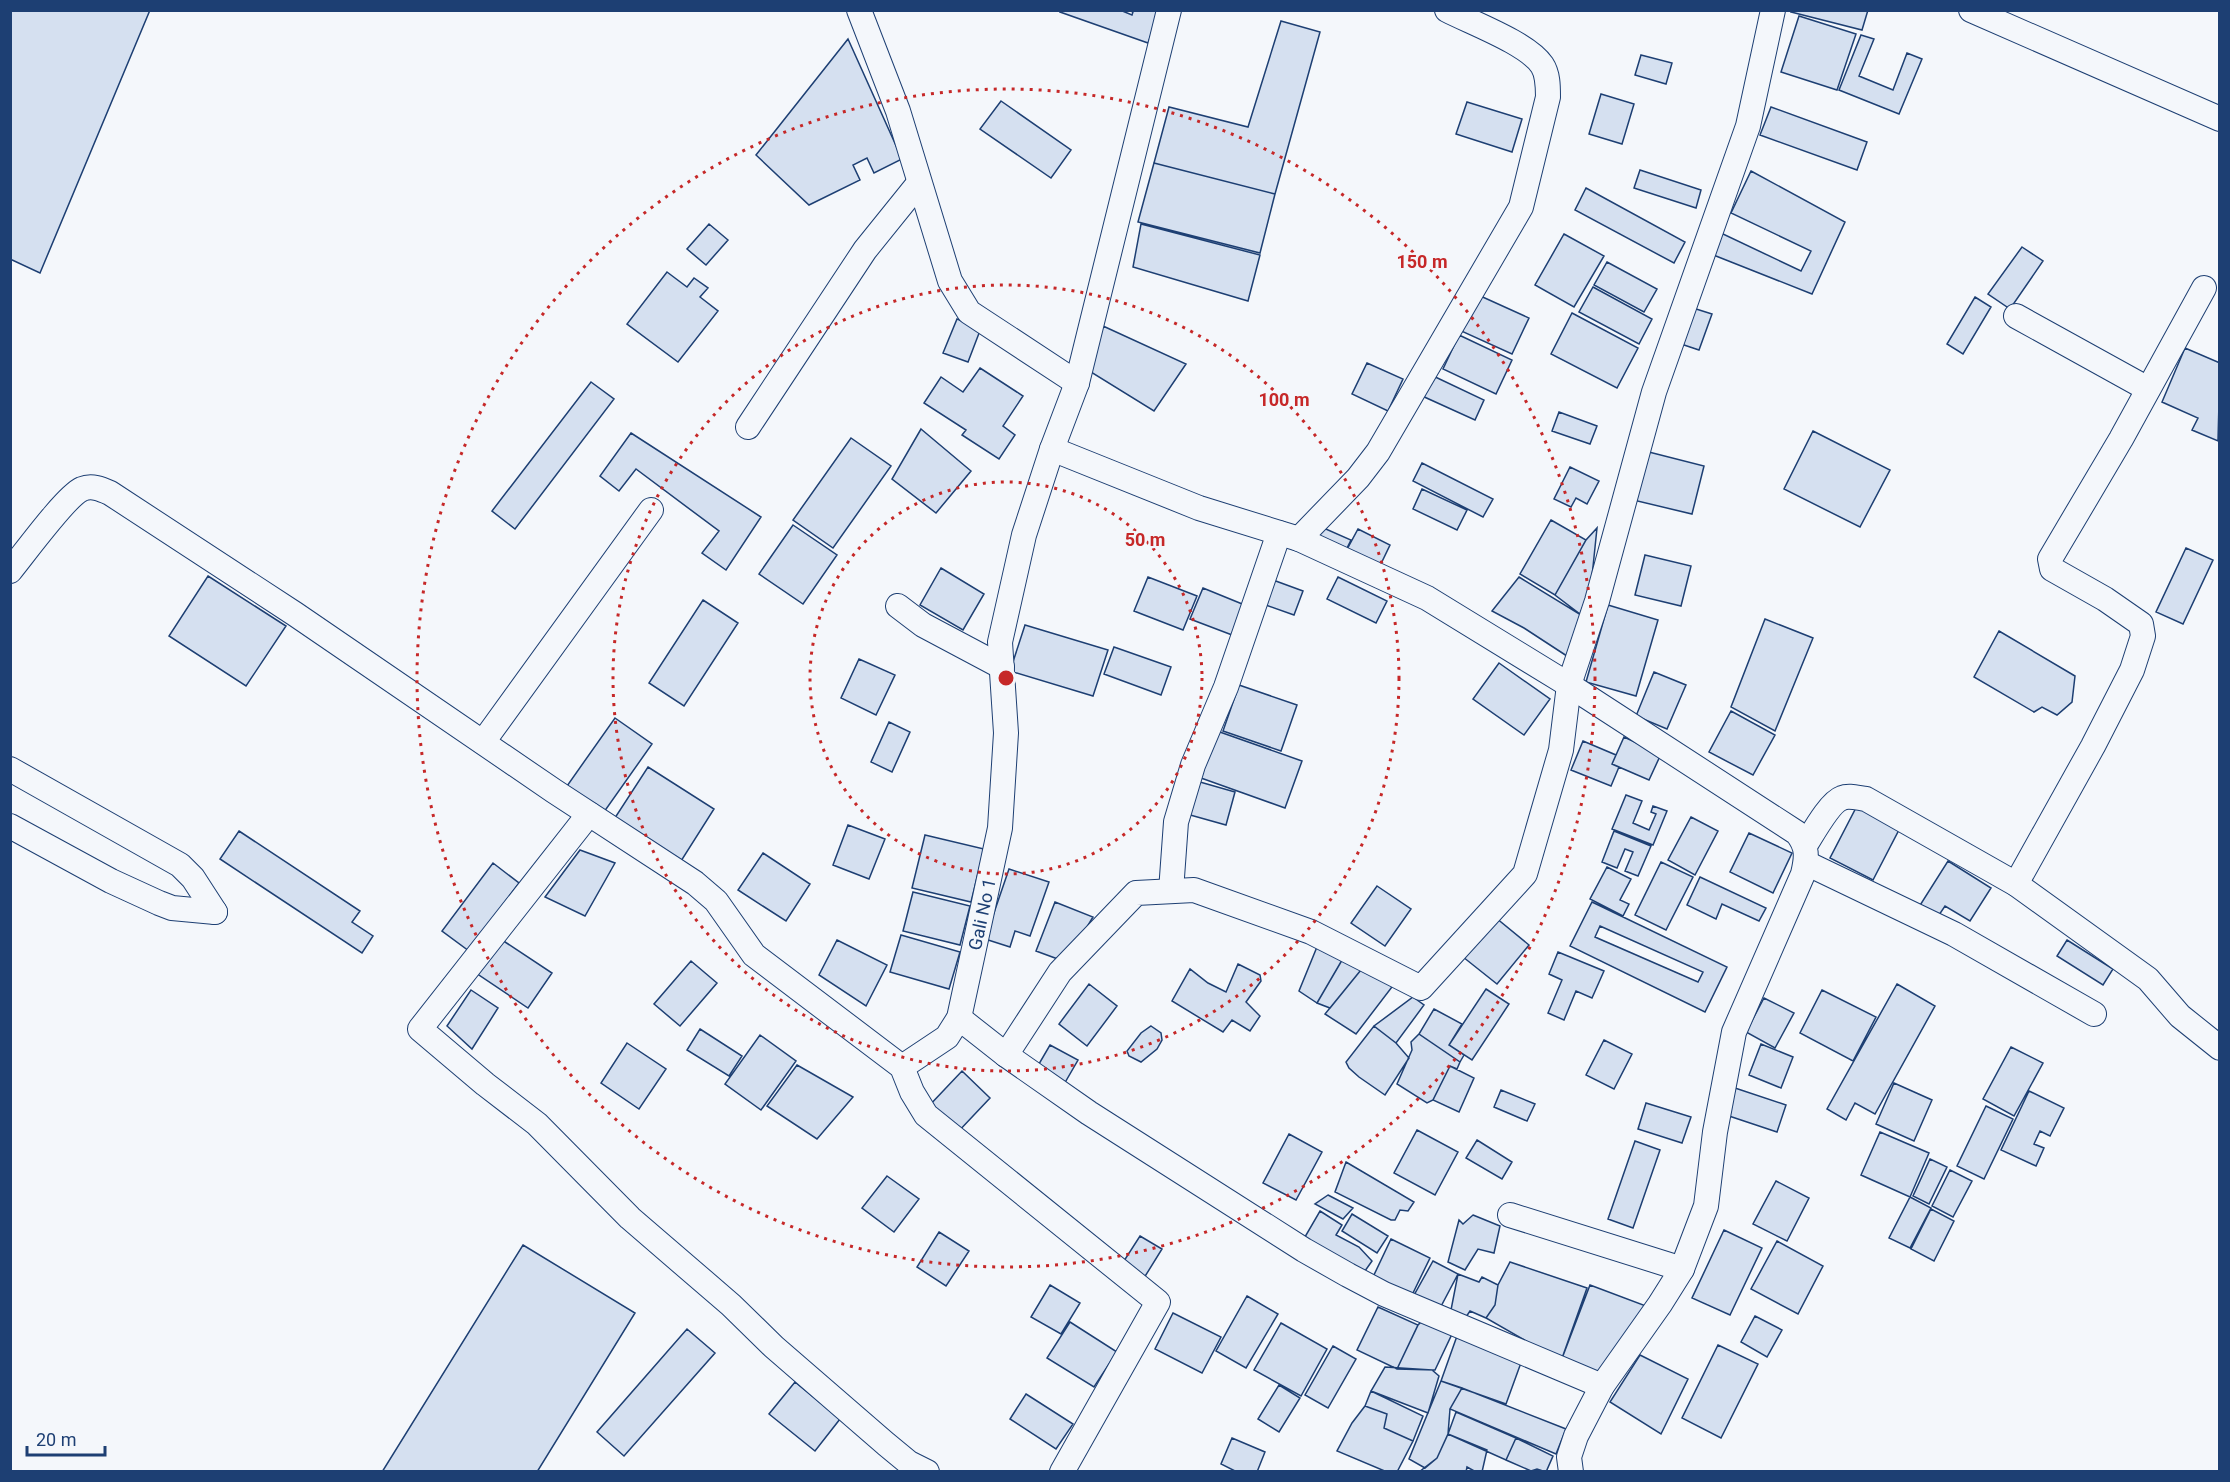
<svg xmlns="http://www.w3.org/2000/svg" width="2230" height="1482" font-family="Roboto,sans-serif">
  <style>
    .building { fill: #d5e0f0; stroke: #1d3f73; stroke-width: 1.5; fill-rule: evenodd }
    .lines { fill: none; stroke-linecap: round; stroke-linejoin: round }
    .minor-casing { stroke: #1d3f73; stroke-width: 26 }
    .minor { stroke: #f4f7fb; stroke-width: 24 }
    .ring { fill: none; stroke: #c62828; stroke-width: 3; stroke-dasharray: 3 6 }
    .labels { text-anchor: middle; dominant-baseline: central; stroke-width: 4.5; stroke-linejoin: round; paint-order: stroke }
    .street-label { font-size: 18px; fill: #1d3f73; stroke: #f4f7fb }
    .centre { fill: #c62828; stroke: #f4f7fb; stroke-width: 3 }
    .ring-label { font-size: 18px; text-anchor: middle; font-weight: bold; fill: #c62828; stroke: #f4f7fb; stroke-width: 4.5; stroke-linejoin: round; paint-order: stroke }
  </style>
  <rect width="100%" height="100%" fill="#f4f7fb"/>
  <path class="building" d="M10,10H150L40,273L10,259Z
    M1061,10H1120L1132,15L1133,12L1128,10H1160L1148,43L1060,12Z
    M1792,10H1868L1862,30L1791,12Z
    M1799,16L1856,34L1837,90L1781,72Z
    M1281,21L1320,32L1275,194L1154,163L1169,107L1248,127Z
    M1861,35L1874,39L1859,76L1893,90L1907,53L1922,59L1899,114L1839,90Z
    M848,39L902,159L874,173L867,158L853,165L860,180L809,205L756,155Z
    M1641,55L1672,63L1666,84L1635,75Z
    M1601,94L1634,104L1622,144L1589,134Z
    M1001,101L1071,150L1051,178L980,129Z
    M1467,102L1522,119L1512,152L1456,134Z
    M1771,107L1867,142L1857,170L1760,135Z
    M1154,163L1275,194L1260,253L1138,222Z
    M1640,170L1701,190L1696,208L1634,188Z
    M1751,171L1845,222L1812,294L1711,254L1721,233L1801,271L1811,251L1731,213Z
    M1586,188L1685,242L1674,263L1575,210Z
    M709,224L728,240L706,265L687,249Z
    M1141,224L1260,255L1248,301L1133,267Z
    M1564,234L1604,256L1574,307L1535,285Z
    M2022,247L2043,261L2010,309L1988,294Z
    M1607,262L1657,289L1644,312L1594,285Z
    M667,272L687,287L694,278L708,288L700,297L718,311L678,362L627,324Z
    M1593,287L1652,319L1639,344L1579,312Z
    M1476,294L1529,318L1512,354L1459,330Z
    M1975,297L1991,307L1963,354L1947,344Z
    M1693,308L1712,314L1699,350L1681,344Z
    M1572,313L1638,348L1617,388L1551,354Z
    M957,319L981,328L968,362L943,353Z
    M1103,326L1186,364L1154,411L1086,369Z
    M1459,335L1512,360L1496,394L1443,369Z
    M2185,348L2220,363L2218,441L2192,430L2198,418L2162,402Z
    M1367,363L1403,379L1388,411L1352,394Z
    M980,368L1023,396L1003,426L1015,435L999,459L962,435L966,430L924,403L941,377L963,392Z
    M1429,374L1484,400L1475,420L1420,395Z
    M591,382L614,399L515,529L492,511Z
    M1559,412L1597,426L1590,444L1552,431Z
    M921,429L971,471L936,513L892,479Z
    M1813,431L1890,470L1860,527L1784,489Z
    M631,433L761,517L726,570L702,553L719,531L636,469L619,491L600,476Z
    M851,438L891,466L833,548L793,520Z
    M1641,450L1704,466L1692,514L1629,499Z
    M1422,463L1493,499L1483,517L1413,481Z
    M1570,467L1599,481L1587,504L1576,498L1571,507L1554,499Z
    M1422,489L1467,510L1457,530L1413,509Z
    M1551,520L1586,540L1555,595L1520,574Z
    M793,525L837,555L803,604L759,574Z
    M1319,526L1351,540L1342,558L1306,541Z
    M1597,528L1591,586L1580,614L1555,595L1586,540Z
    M1358,529L1390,545L1377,572L1344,555Z
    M2186,548L2213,560L2183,624L2156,612Z
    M1645,555L1691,566L1681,606L1635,595Z
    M941,568L984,594L963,630L920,605Z
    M208,576L286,626L246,686L169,636Z
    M1148,577L1197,596L1183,630L1134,611Z
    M1338,577L1387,601L1376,623L1327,599Z
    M1519,577L1586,618L1570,658L1524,628L1492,611Z
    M1273,580L1303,591L1294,615L1263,604Z
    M1203,588L1252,608L1240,638L1190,619Z
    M703,600L738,623L684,706L649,683Z
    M1608,605L1658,620L1636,696L1586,682Z
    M1765,619L1813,638L1775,731L1731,707Z
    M1025,625L1108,650L1093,696L1010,671Z
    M1999,631L2075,676L2072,702L2057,715L2042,707L2034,712L1974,677Z
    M1114,647L1171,667L1161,695L1104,674Z
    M859,659L895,675L876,715L841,698Z
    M1499,663L1550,699L1524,735L1473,699Z
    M1654,672L1686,685L1667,729L1636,716Z
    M1239,685L1297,705L1281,751L1223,731Z
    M1731,711L1775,735L1753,775L1709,752Z
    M615,718L652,744L604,812L567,786Z
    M889,722L910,732L892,772L871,762Z
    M1217,731L1302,761L1285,808L1201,778Z
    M1624,737L1661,754L1649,780L1612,764Z
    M1583,741L1616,755L1612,764L1619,767L1611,786L1571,770Z
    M648,767L714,809L676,869L609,827Z
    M1193,780L1235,792L1226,825L1183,813Z
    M1626,795L1642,801L1633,823L1649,830L1656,814L1651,812L1653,806L1667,811L1653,845L1612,829Z
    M1859,802L1902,824L1873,880L1830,858Z
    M1691,817L1718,831L1695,875L1668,860Z
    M848,825L885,839L869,879L833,865Z
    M239,831L360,911L352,922L373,936L362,953L220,859Z
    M1614,831L1651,846L1638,876L1625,871L1633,852L1625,849L1617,868L1602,862Z
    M1749,833L1792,853L1773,893L1730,872Z
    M925,835L984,849L971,902L912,888Z
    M580,850L615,863L585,916L545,897Z
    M763,853L810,884L786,921L738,890Z
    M1948,861L1991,888L1970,921L1945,906L1935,921L1917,910Z
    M1661,862L1693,877L1666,930L1635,915Z
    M493,863L519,883L469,951L442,931Z
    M1607,867L1631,879L1620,900L1629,904L1623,916L1590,899Z
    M1009,869L1049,882L1030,936L1015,931L1010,947L985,939Z
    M1700,877L1766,908L1759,921L1722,904L1716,919L1687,905Z
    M1377,886L1411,909L1385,946L1351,923Z
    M913,892L970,906L960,945L903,931Z
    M1055,902L1093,917L1066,962L1036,951Z
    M1592,902L1727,967L1705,1012L1570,946ZM1600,926L1703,972L1698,982L1595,937Z
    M1490,913L1529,945L1497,984L1458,953Z
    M901,935L960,952L949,989L890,972Z
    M499,938L552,973L528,1008L476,973Z
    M837,940L887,965L866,1006L819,975Z
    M2067,940L2113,969L2103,985L2057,956Z
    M1319,942L1345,955L1317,1003L1299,991Z
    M1558,952L1604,971L1592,998L1576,991L1564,1020L1548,1013L1562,980L1549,974Z
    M1345,955L1365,965L1330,1008L1317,1003Z
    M691,961L717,983L680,1026L654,1004Z
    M1238,964L1260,975L1261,981L1246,1002L1260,1016L1250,1031L1232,1020L1223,1032L1172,1001L1190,969L1208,983L1226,992Z
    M1365,965L1395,983L1356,1034L1325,1014Z
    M1089,984L1117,1006L1087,1046L1059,1024Z
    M1897,984L1935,1006L1875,1114L1855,1103L1846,1120L1827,1109Z
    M1486,989L1509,1004L1472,1060L1449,1045Z
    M471,990L498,1008L472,1049L447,1026Z
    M1822,990L1876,1017L1853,1061L1800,1033Z
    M1413,997L1424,1005L1396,1043L1374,1026Z
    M1764,998L1794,1013L1775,1048L1746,1032Z
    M1434,1009L1462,1024L1449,1045L1464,1055L1460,1062L1419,1034Z
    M1151,1026L1161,1033L1162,1040L1157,1049L1141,1062L1129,1056L1127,1051L1141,1033Z
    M1374,1026L1396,1043L1409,1058L1385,1095L1359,1077L1349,1068L1346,1062Z
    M700,1029L742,1056L729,1076L687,1050Z
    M1419,1034L1460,1062L1457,1069L1450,1066L1433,1100L1427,1103L1397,1084L1412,1050L1411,1042Z
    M760,1035L796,1061L761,1110L725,1084Z
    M1604,1040L1632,1054L1614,1089L1586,1075Z
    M627,1043L666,1069L639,1109L601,1083Z
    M1761,1044L1793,1057L1781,1088L1749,1075Z
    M1050,1045L1078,1060L1063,1086L1036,1069Z
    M2011,1047L2043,1063L2014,1116L1983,1099Z
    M797,1065L853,1097L817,1139L767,1106Z
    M1450,1066L1474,1078L1459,1112L1433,1100Z
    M962,1071L990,1098L956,1134L927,1108Z
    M1894,1083L1932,1100L1914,1141L1876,1124Z
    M1729,1086L1786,1105L1777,1132L1720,1113Z
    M1501,1090L1535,1104L1527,1121L1494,1107Z
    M2029,1091L2064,1108L2050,1136L2040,1131L2034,1144L2044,1148L2036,1166L2001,1150Z
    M1646,1103L1691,1117L1682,1143L1638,1129Z
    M1986,1106L2013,1119L1984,1179L1957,1166Z
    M1417,1130L1458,1152L1435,1195L1394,1173Z
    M1880,1132L1929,1153L1910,1197L1861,1175Z
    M1289,1134L1322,1152L1296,1200L1263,1183Z
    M1477,1140L1512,1162L1502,1179L1466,1158Z
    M1635,1141L1660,1150L1633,1228L1608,1219Z
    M1930,1159L1947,1167L1929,1204L1913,1196Z
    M1346,1162L1414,1202L1408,1211L1400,1210L1395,1220H1391L1335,1192Z
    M1950,1170L1972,1181L1953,1217L1932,1206Z
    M887,1176L919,1199L894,1232L862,1208Z
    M1776,1181L1809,1198L1787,1241L1753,1224Z
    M1328,1195L1353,1208L1343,1219L1315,1204Z
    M1910,1197L1931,1208L1910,1248L1889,1238Z
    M1931,1209L1954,1221L1934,1261L1911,1249Z
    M1320,1211L1342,1225L1336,1235L1359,1247L1372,1261L1360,1278L1302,1242Z
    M1352,1214L1388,1236L1377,1253L1342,1231Z
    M1473,1215L1500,1226L1494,1253L1478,1249L1465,1270L1448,1262L1459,1220L1463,1224Z
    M1724,1230L1762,1248L1730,1315L1692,1298Z
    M939,1232L969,1251L946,1286L917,1267Z
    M1140,1236L1162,1249L1144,1278L1122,1264Z
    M1391,1239L1430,1258L1412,1295L1373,1277Z
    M1777,1241L1823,1266L1798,1314L1751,1289Z
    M523,1245L635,1313L537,1472H382Z
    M1433,1261L1458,1274L1438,1312L1413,1297Z
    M1510,1262L1587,1288L1561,1361L1486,1318L1495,1305L1498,1285Z
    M1458,1274L1479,1282L1482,1277L1498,1285L1495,1305L1486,1318L1470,1311L1464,1320L1450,1315Z
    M1050,1285L1080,1303L1061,1334L1031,1317Z
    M1590,1285L1654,1309L1603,1379L1561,1361Z
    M1247,1296L1278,1314L1246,1368L1216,1351Z
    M1378,1307L1418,1325L1397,1369L1357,1350Z
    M1173,1313L1221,1337L1202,1373L1155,1349Z
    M1755,1316L1782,1330L1767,1357L1741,1342Z
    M1424,1319L1452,1334L1435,1370L1397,1369L1418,1325Z
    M1070,1322L1117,1352L1094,1387L1047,1358Z
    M1281,1323L1327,1349L1301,1396L1254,1370Z
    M687,1329L715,1353L624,1456L597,1432Z
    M1457,1336L1522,1360L1506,1404L1441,1381Z
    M1718,1345L1758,1364L1721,1438L1682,1418Z
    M1333,1346L1356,1359L1328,1408L1305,1395Z
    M1640,1355L1688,1379L1661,1434L1610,1402Z
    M1385,1367L1432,1370L1439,1376L1428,1413L1371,1391Z
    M1441,1381L1462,1388L1450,1409L1448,1434L1437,1458L1425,1468L1409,1459Z
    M795,1382L840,1419L815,1451L769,1414Z
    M1279,1385L1300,1398L1279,1432L1258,1419Z
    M1462,1388L1566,1429L1556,1454L1450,1409Z
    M1371,1391L1423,1416L1413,1441L1384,1428L1387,1414L1365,1406Z
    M1026,1394L1073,1424L1056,1449L1010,1419Z
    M1365,1406L1387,1414L1384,1428L1413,1441L1397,1472H1387L1337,1451L1352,1423Z
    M1456,1412L1516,1438L1506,1460L1448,1434Z
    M1448,1434L1487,1450L1482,1472H1476L1467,1467L1466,1472H1419L1437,1458Z
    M1232,1438L1265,1452L1257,1472H1237L1221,1464Z
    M1516,1438L1553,1456L1546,1472L1537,1469L1531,1471L1506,1460Z"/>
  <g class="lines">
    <g class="minor-casing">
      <g id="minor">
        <path d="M859,10L898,111L950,281L969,312L1077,383"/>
        <path d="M1971,10L2220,119"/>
        <path d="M2016,316L2148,389"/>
        <path d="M748,427L865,250L919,183"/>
        <path d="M1052,449L1199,508L1299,539L1427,598L1569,685L1797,833C1808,847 1807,857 1803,874L1734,1032L1715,1132L1706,1206L1682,1269L1660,1304L1602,1386L1576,1436L1569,1457L1571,1472"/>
        <path d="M1299,539L1358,478L1378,452L1521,207L1548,97C1548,86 1548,74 1542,65C1527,43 1472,23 1447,10"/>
        <path d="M10,571C24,554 66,496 82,489C92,485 101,489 110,493L295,614L554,791L695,883L716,901L754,955L902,1067L912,1092L926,1115L1158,1302L1062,1472"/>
        <path d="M898,606L923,625L1002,667"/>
        <path d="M483,742L651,510"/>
        <path d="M10,769L180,865L193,878L215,912"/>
        <path d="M589,814L420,1029L485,1084L537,1124L630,1218L731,1305L774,1347L886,1444L909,1463L927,1472"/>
        <path d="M10,826L111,881L159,903L172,908L215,912"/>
        <path d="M1806,844C1813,833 1830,802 1842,798C1849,795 1858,798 1866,799L2016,884L2148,979L2180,1016L2220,1048"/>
        <path d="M1806,863L1954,934L2094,1014"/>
        <path d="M2016,884L2093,746L2132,670L2143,636L2141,624L2105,599L2052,569L2050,559L2121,439L2204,288"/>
        <path d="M1171,891L1176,822L1193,765L1226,687L1279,533"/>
        <path d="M959,1018L1006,1055L1089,1113L1304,1250L1348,1275L1384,1294L1602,1386"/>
        <path d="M1006,1055L1060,972L1136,893L1194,890L1311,932L1421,988L1525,874L1561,750L1569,685L1597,601L1654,392L1748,126L1773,10"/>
        <path id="s1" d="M902,1067L947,1037L959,1018L1000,828L1006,733L1000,642L1024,535L1052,449L1077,383L1169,10"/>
        <path d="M1510,1215L1682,1269"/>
      </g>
    </g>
    <use href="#minor" class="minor"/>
  </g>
  <g class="ring">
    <circle cx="1006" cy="678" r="196"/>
    <circle cx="1006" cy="678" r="393"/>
    <circle cx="1006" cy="678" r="589"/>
  </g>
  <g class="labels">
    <g class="street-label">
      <text stroke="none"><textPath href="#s1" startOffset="183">Gali No 1</textPath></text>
    </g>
  </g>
  <circle cx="1006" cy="678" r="9" class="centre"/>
  <g class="ring-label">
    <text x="1422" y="268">150 m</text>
    <text x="1284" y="406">100 m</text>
    <text x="1145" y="546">50 m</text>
  </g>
  <rect width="2230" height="1482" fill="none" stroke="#1d3f73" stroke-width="24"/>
  <path d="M27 1446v9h78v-9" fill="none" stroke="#1d3f73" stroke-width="3"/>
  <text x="36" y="1446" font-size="18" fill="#1d3f73" stroke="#f4f7fb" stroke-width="4.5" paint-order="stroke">20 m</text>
</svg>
